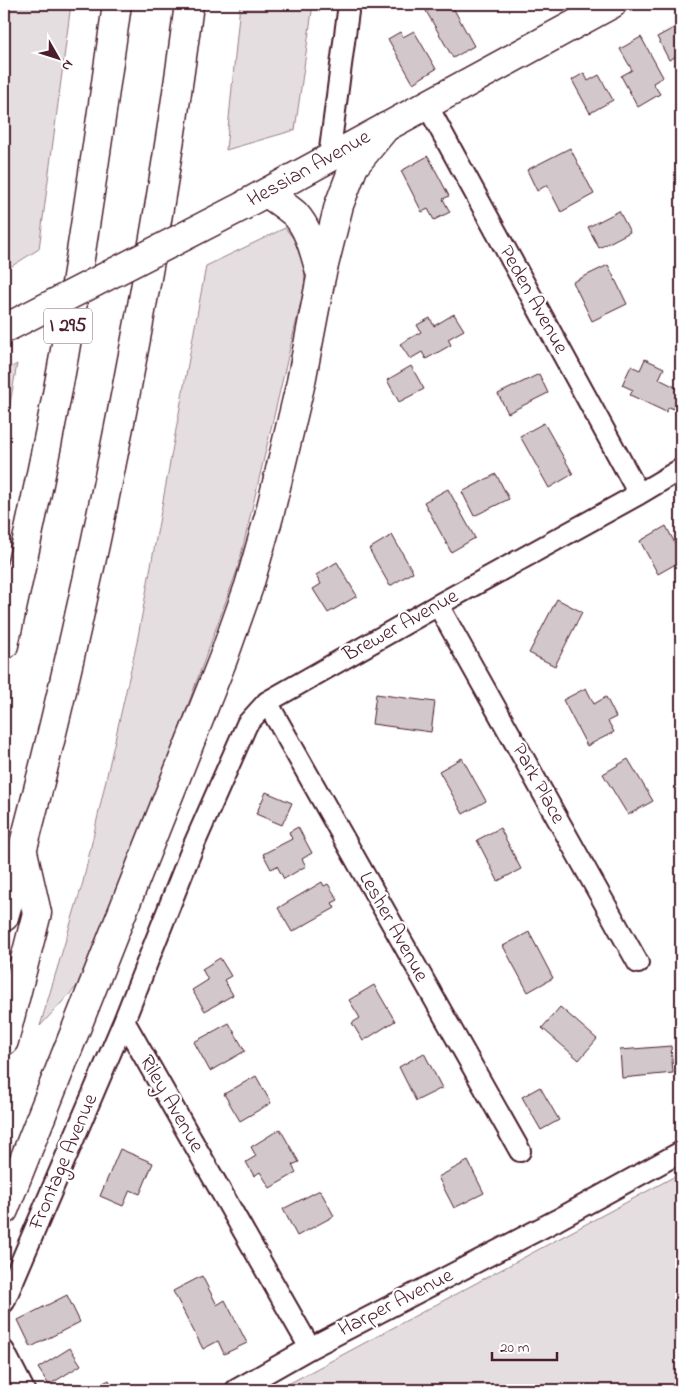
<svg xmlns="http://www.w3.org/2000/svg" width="685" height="1394" font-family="'Indie Flower',sans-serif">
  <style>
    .green { fill: #e5dee0; stroke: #987e86 }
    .building { fill: #d2c7cb; stroke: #4a1f2b }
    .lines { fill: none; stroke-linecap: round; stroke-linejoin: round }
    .street-casing { stroke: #4a1f2b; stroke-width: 24 }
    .secondary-casing { stroke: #4a1f2b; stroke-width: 31 }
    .highway-casing { stroke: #4a1f2b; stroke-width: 31 }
    .street { stroke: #fff; stroke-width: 20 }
    .secondary { stroke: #fff; stroke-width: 28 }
    .highway { stroke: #fff; stroke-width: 28 }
    .secondary-bridge-casing { stroke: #4a1f2b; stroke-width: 31; stroke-linecap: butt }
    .secondary-bridge { stroke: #fff; stroke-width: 28 }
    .labels { text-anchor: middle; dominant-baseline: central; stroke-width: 4.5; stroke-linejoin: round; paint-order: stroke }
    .shield { fill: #fff; stroke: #80626b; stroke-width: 1 }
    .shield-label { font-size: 20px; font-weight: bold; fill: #4a1f2b }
    .street-label { font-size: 21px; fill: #4a1f2b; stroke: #fff }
  </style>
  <rect width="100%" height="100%" fill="#fff"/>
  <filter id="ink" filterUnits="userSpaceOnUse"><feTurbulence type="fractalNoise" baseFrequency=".02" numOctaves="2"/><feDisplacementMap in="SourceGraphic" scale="10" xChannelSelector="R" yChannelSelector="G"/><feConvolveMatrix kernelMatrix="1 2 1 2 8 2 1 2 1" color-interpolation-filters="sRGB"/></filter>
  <g filter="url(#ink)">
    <path class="green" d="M4,4H71L39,249L4,271Z
      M240,4H313L295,130L226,150Z
      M285,228L306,254L304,289L238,568L157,790L77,986L40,1026L83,882L137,642L206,266Z
      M17,364L4,438V372Z
      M681,1173V1390H277Z"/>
    <path class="building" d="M439,4H451L474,46L453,58L426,11Z
      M681,24V54L669,60L657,37Z
      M414,31L436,69L413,83L388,39L400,32L403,37Z
      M641,37L663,77L653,83L660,94L638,107L621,76L632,70L620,49Z
      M584,73L588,81L599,75L613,100L590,113L572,80Z
      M570,148L594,194L561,212L547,185L537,191L527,170Z
      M428,156L449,196L443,199L450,212L434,220L428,209L422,212L401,171Z
      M619,211L630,232L599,248L588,227Z
      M608,265L627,304L592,321L573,282Z
      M454,314L464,330L448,339L451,345L426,359L422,352L410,359L400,344L421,332L417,325L430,318L434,326Z
      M645,359L664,368L659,379L681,390V406L679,411L669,407L666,412L630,395L633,390L622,385L631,366L640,370Z
      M411,366L424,389L399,402L387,380Z
      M539,374L548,393L508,413L498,394Z
      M544,423L573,474L549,488L520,436Z
      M496,474L509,499L474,516L462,492Z
      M448,489L475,538L451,552L424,502Z
      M666,526L681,555V561L658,574L640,541Z
      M392,535L413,572L390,586L369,549Z
      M337,562L357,596L328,613L313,589L321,584L316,575Z
      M557,599L582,612L555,666L529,653Z
      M586,688L594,704L606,697L616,717L608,721L614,732L587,746L563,700Z
      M376,694L435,702L431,732L372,724Z
      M462,758L486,801L463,814L439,771Z
      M628,759L653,801L628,815L603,774Z
      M266,792L292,803L282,825L256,814Z
      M298,827L312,853L302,859L306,866L284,879L277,866L271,869L263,854L292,839L289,832Z
      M500,828L521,869L498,881L477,840Z
      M681,851V862L676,853Z
      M322,882L324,886L328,884L338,900L332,903L335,908L292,932L278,908Z
      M529,932L553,978L528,992L503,946Z
      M220,958L231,976L224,980L233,995L205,1011L192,990L208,980L202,969Z
      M374,985L395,1021L363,1041L352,1023L360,1018L349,1000Z
      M560,1007L597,1039L579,1060L542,1028Z
      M229,1023L245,1051L210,1071L194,1042Z
      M671,1046L673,1073L622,1078L620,1050Z
      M424,1053L442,1088L416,1101L399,1067Z
      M256,1076L271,1103L240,1121L224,1094Z
      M540,1087L559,1120L541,1130L522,1097Z
      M280,1129L299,1162L292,1165L296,1173L270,1188L260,1172L254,1176L246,1162L256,1156L251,1147Z
      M120,1149L153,1163L140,1194L130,1190L123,1206L100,1196Z
      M468,1161L484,1193L454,1208L438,1177Z
      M320,1190L334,1216L297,1236L283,1209Z
      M202,1276L217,1305L225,1300L247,1343L224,1354L218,1341L203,1349L173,1291Z
      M67,1295L80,1322L31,1347L18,1320Z
      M70,1348L81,1365L49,1385L38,1368Z
      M109,1380L114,1390H90Z"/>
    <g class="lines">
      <g class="street-casing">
        <path id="street" d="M427,105L639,494
          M329,157L349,4
          M438,605L638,963
          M267,702L520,1151
          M4,1302L124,1021
          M310,1348L124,1021L192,849L247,724L267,702L438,605L639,494L681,469
          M4,1351L24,1390
          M236,1390L310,1348L557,1220L681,1152"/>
      </g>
      <g class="secondary-casing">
        <path id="secondary" d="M247,203L612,4"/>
      </g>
      <g class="highway-casing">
        <path id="highway" d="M267,193C276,200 286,206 295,214C310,230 315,255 321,275
          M4,645C25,549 47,453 64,356C84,239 101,121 117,4
          M4,917C39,794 68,669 95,544C133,365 166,185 189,4
          M4,1041L37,913L23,852
          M4,1210L223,659L249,586L269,516L301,382L321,277L339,205L354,166L386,127"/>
      </g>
      <use href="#street" class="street"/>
      <use href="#secondary" class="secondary"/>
      <use href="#highway" class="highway"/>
      <g class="secondary-bridge-casing">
        <path id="secondary-bridge" d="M4,329L245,205"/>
      </g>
      <use href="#secondary-bridge" class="secondary-bridge"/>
    </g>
  </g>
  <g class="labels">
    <rect class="shield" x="44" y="308.5" width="48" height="35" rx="4"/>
    <g class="shield-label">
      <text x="68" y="326">I 295</text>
    </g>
    <g class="street-label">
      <text transform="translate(309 169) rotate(-29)">Hessian Avenue</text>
      <text transform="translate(533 300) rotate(61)">Peden Avenue</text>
      <text transform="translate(401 626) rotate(-29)">Brewer Avenue</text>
      <text transform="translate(538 784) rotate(61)">Park Place</text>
      <text transform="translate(393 927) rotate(61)">Lesher Avenue</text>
      <text transform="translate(171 1104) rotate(60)">Riley Avenue</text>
      <text transform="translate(64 1162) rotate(-67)">Frontage Avenue</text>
      <text transform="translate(396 1303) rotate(-27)">Harper Avenue</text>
    </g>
  </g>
  <rect width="685" height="1394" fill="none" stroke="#fff" stroke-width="20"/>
  <rect x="10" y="10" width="665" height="1374" fill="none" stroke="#4a1f2b" stroke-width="2" filter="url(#ink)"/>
  <g transform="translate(58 58) rotate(129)" stroke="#ffffff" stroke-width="4" paint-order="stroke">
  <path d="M0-4L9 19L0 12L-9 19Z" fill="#4a1f2b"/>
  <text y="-8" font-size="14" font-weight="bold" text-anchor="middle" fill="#4a1f2b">N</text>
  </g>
  <path d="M492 1352v8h65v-8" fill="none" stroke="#4a1f2b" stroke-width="2.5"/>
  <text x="500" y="1352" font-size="15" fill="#4a1f2b" stroke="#ffffff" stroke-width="4" paint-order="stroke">20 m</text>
</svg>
